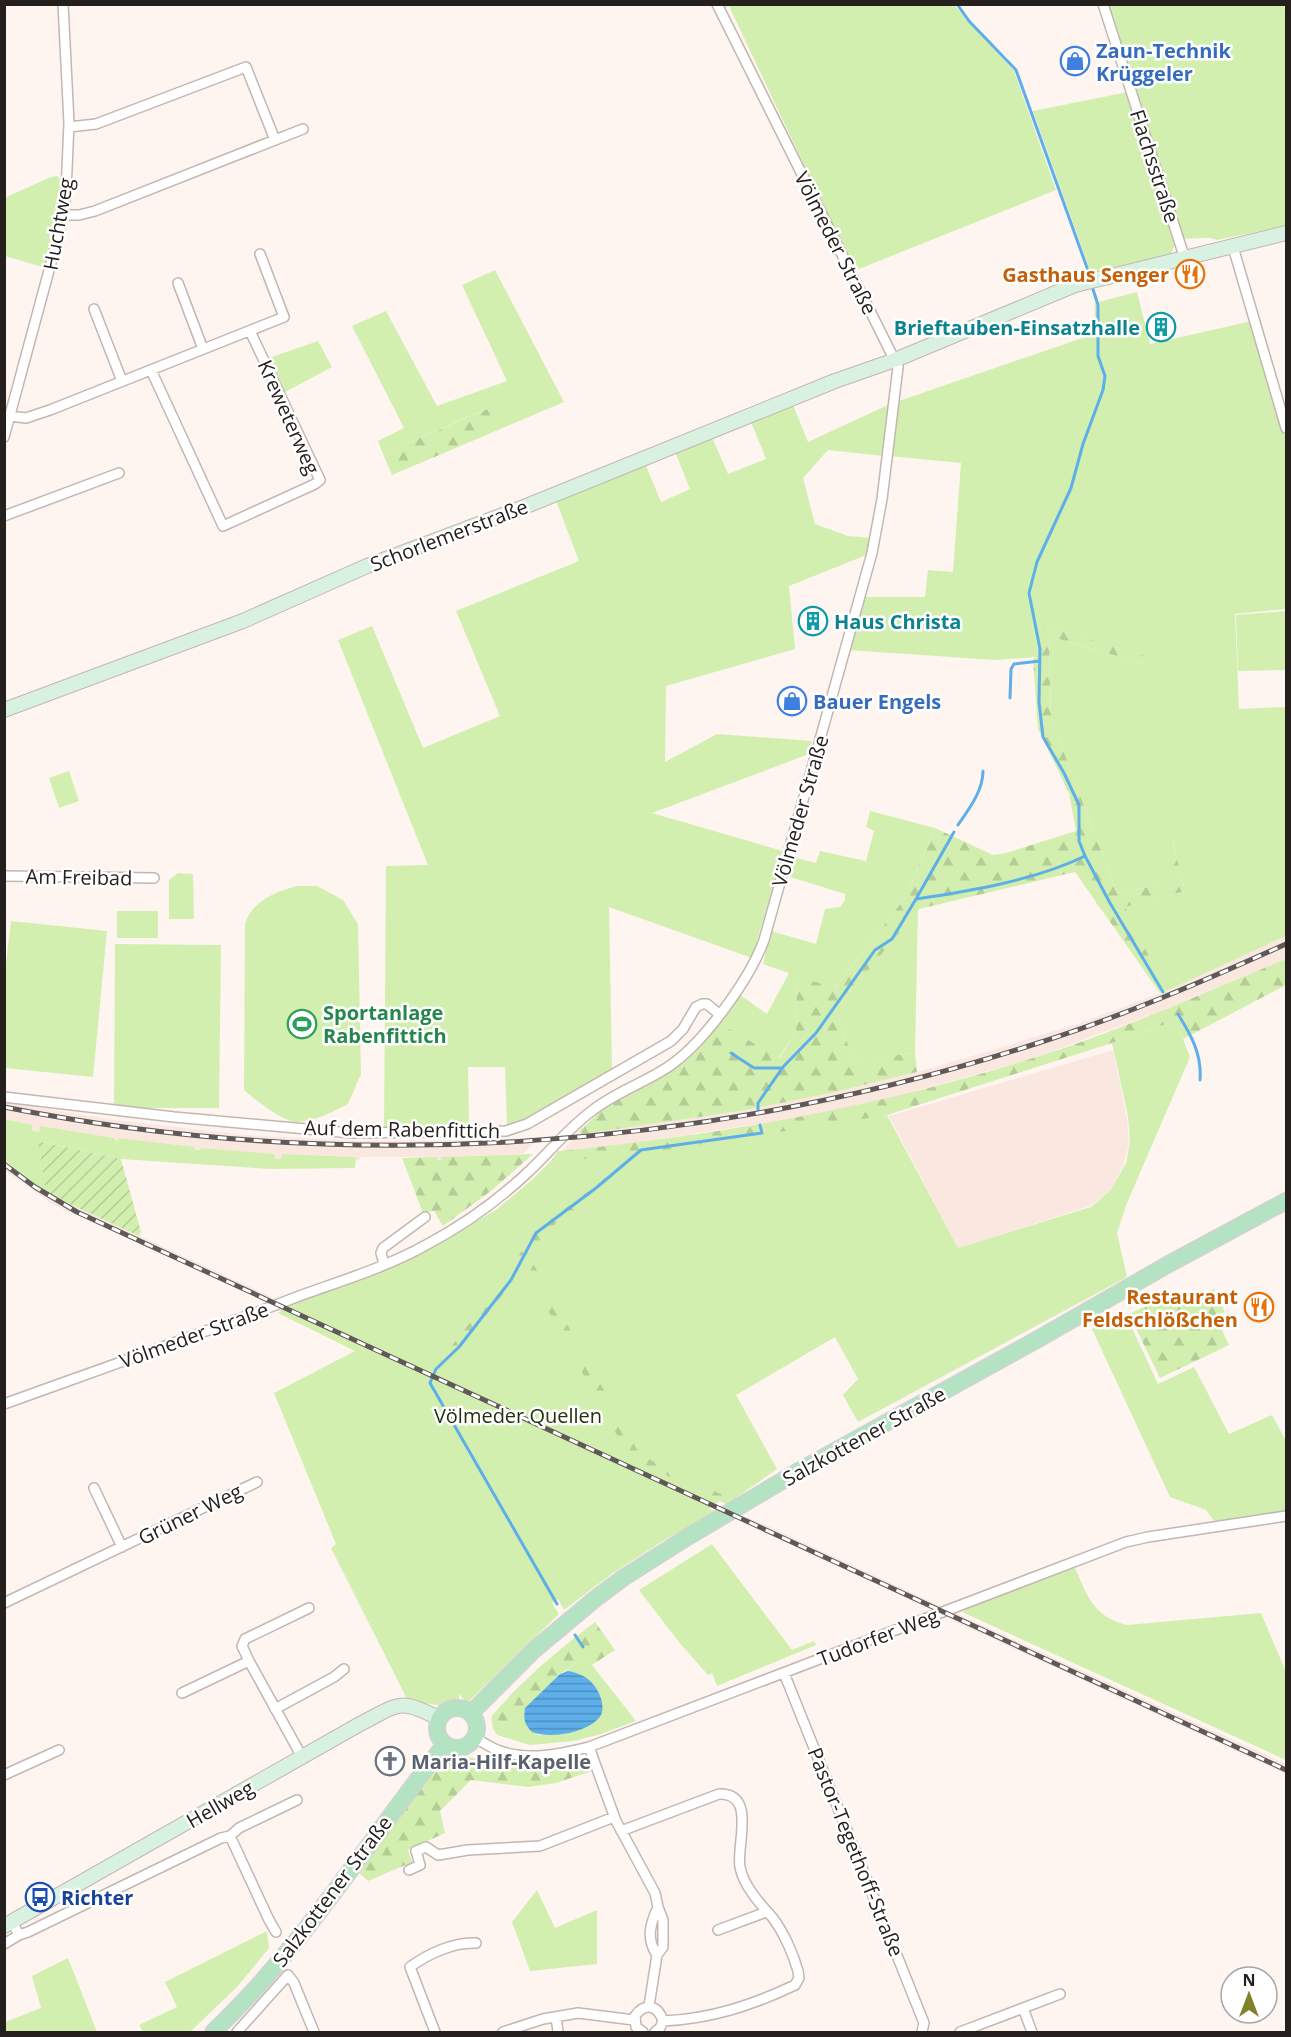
<svg xmlns="http://www.w3.org/2000/svg" width="1291" height="2037" font-family="'Open Sans',sans-serif">
  <style>
    .built { fill: #fae8e0 }
    .green { fill: #d2efb0 }
    .forest { fill: url(#forest-firs) }
    .garden { fill: url(#garden-furrows) }
    .water { fill: url(#water-rules) }
    .lines { fill: none; stroke-linecap: round; stroke-linejoin: round }
    .stream { stroke: #5eaeea; stroke-width: 3 }
    .street-casing { stroke: #c4b6b0; stroke-width: 12 }
    .secondary-casing { stroke: #c4b6b0; stroke-width: 16 }
    .primary-casing { stroke: #d3d2d2; stroke-width: 18 }
    .street { stroke: #fff; stroke-width: 9 }
    .secondary { stroke: #d9f1e1; stroke-width: 14 }
    .primary { stroke: #b3e3c2; stroke-width: 15 }
    .rail-casing { stroke: #5f5957; stroke-width: 5 }
    .rail { stroke: #fff; stroke-width: 3; stroke-dasharray: 9; stroke-linecap: butt }
    .labels { text-anchor: middle; dominant-baseline: central; stroke-width: 5; stroke-linejoin: round; paint-order: stroke }
    .shop-label { font-size: 20px; font-weight: bold; fill: #366cbe; stroke: #fff; text-anchor: start }
    .street-label { font-size: 20px; fill: #25201e; stroke: #fff }
    .food-label { font-size: 20px; font-weight: bold; fill: #c56008; stroke: #fff; text-anchor: end }
    .culture-label { font-size: 20px; font-weight: bold; fill: #0d838f; stroke: #fff; text-anchor: end }
    .leisure-label { font-size: 20px; font-weight: bold; fill: #27864d; stroke: #fff; text-anchor: start }
    .park-label { font-size: 20px; fill: #23310f; stroke: #fff }
    .worship-label { font-size: 20px; font-weight: bold; fill: #5b616d; stroke: #fff; text-anchor: start }
    .transit-label { font-size: 20px; font-weight: bold; fill: #164399; stroke: #fff; text-anchor: start }
  </style>
  <defs>
    <pattern id="forest-firs" width="22" height="20" patternUnits="userSpaceOnUse" patternTransform="scale(1.5)"><rect width="22" height="20" fill="#d2efb0"/><path d="M5 1l3.5 6h-7zM16 11l3.5 6h-7z" fill="#b4cd97"/></pattern>
    <pattern id="garden-furrows" width="10" height="10" patternUnits="userSpaceOnUse" patternTransform="scale(1.5)"><rect width="10" height="10" fill="#d2efb0"/><path d="M-1 1l2-2M0 10L10 0M9 11l2-2" fill="none" stroke="#b4cd97"/></pattern>
    <pattern id="water-rules" width="6" height="5" patternUnits="userSpaceOnUse" patternTransform="scale(1.5)"><rect width="6" height="5" fill="#5eaeea"/><path d="M0 2.5h6" fill="none" stroke="#4d8dbd"/></pattern>
  </defs>
  <rect width="100%" height="100%" fill="#fef5f1"/>
  <path class="built" d="M1286,936V959L1153,1014L1034,1058L885,1100L802,1117L621,1145L563,1150L578,1134L740,1111L831,1093L917,1072L996,1049L1083,1022L1160,993Z
    M1113,1050L1127,1118L1129,1144L1124,1163L1110,1191L1090,1206L958,1248L889,1116Z
    M4,1102L116,1120L244,1135L358,1141L487,1140L540,1137L523,1154L442,1157L441,1160H437L436,1157H361L360,1160H355V1157L282,1154L281,1159H275V1154L195,1150L194,1147L119,1138V1141L114,1140V1138L40,1127L39,1132L32,1130L33,1125L5,1119Z
    M4,1161L46,1193L272,1297L265,1301L52,1204L5,1170Z
    M748,1517L945,1608L937,1611L742,1521Z
    M951,1611L1286,1764V1774L941,1615Z"/>
  <path class="green" d="M721,5H954L1014,71L1056,190L854,271L729,6L723,9Z
    M1107,5H1284L1286,14V226L1217,240C1207,235 1194,240 1183,238Z
    M1128,92L1176,241L1171,254L1091,273L1033,111Z
    M57,176L62,181C64,210 53,240 46,268L5,256L4,198L51,177Z
    M495,270L564,402L498,430L486,409L383,454L378,441L404,428L352,326L386,311L437,406L507,381L462,285Z
    M1137,292L1150,344L1252,321L1286,436V609L1235,614L1239,709L1286,707V936L1166,991L1124,907L1185,891L1173,840V883L1117,893L1051,718L1049,636L1147,665L1149,657L1032,622L1038,649L1037,657L995,660L848,650L864,597H925L928,570L953,572L961,463L889,456L896,402L1094,334L1095,303Z
    M318,341L332,367L285,392L269,358Z
    M890,404L884,456L828,450L803,478L815,524L848,536L873,538L869,554L789,586L795,649L666,686L665,762L717,734L812,741L809,754L652,813L783,851L752,958L609,907L612,1069L515,1124H507L505,1067H468L469,1126L384,1130L386,866L428,865L338,640L372,626L423,748L500,716L456,611L579,561L555,498L644,461L661,502L690,489L675,452L712,437L728,474L766,459L751,422L793,405L808,442Z
    M1286,611V670L1238,671L1236,615Z
    M69,771L79,801L59,808L49,778Z
    M870,811L935,828L905,898L834,989L797,976L796,1032L778,1058L719,1023L740,995L767,1014L789,973L763,964L771,931L816,944L825,909L840,907L845,900V894L787,876L793,857L816,863L820,851L866,861L874,831L866,827Z
    M178,873L193,874L194,919H169V880Z
    M297,886H317L343,900L358,924L361,1074L348,1104C332,1112 314,1122 295,1122C282,1121 254,1099 244,1090L245,923C254,900 275,892 297,886Z
    M918,909L915,1052L854,1063L836,1009Z
    M117,911H158V938H117Z
    M11,921L107,931L93,1077L5,1068L4,980Z
    M115,944L221,945L219,1108H114Z
    M1163,1025L1176,1027L1183,1039L1190,1057L1127,1203L1117,1233L1127,1277L858,1422L843,1395L858,1379L835,1337L736,1395L777,1469L733,1500L727,1497L709,1508L716,1512L663,1541L613,1573L564,1610L558,1599L552,1603L559,1614L467,1703L459,1694V1705H437L408,1701L331,1548L336,1544L274,1393L355,1351L278,1313L284,1307L454,1234L496,1210L533,1179L552,1160L887,1115L958,1248L1091,1207L1110,1191L1126,1163L1130,1142L1128,1116L1112,1043Z
    M4,1119L33,1125L32,1130L39,1132L40,1126L114,1138L115,1140L118,1141L119,1138L195,1147V1150H200V1148L275,1154V1159H281L282,1154L356,1157L355,1168L270,1169L121,1159L39,1141L46,1193L5,1161Z
    M1125,1313L1158,1384L1194,1367L1229,1434L1272,1415L1286,1441V1511L1215,1522L1206,1510L1170,1497L1092,1329Z
    M712,1544L792,1650L814,1641L816,1645L717,1686L712,1673L708,1675L678,1641L639,1590Z
    M1075,1568C1088,1597 1093,1616 1127,1625L1261,1613L1286,1672V1760L962,1612L975,1605Z
    M580,1660L592,1665L636,1721L598,1735L574,1741L530,1745L497,1735L493,1729L491,1717L503,1724L515,1718L525,1708L524,1715L538,1735C560,1735 580,1732 599,1719L594,1684L573,1672H564Z
    M537,1890L555,1928L597,1910V1964L530,1971L512,1922Z
    M267,1931L269,1948L238,1986L190,2032H143L139,2025L177,2007L165,1982Z
    M68,1958L97,2032H5V2022L41,2008L32,1976Z"/>
  <path class="forest" d="M487,409L498,430L392,475L383,454Z
    M1032,622L1150,657L1147,665L1049,636L1051,718L1117,893L1172,883V837L1185,891L1125,907L1166,991L1160,993L1075,872L919,909L836,1009L854,1063L915,1052L917,1072L831,1093L740,1111L583,1134L578,1132L600,1112L625,1095L684,1063L700,1048L719,1023L779,1058L796,1032L797,976L835,988L905,898L935,828L993,855L1006,853L1076,831L1069,793L1038,729L1033,659L1037,657L1038,649Z
    M1286,959V985L1183,1039L1176,1027L1163,1025L1112,1043L887,1115L639,1154L601,1193L545,1231L529,1256L640,1455L733,1500L726,1504L629,1457L524,1267L443,1371L435,1367L497,1288L535,1231L594,1187L630,1157L552,1160L558,1151C720,1135 879,1107 1033,1058C1120,1031 1203,993 1286,959Z
    M533,1154L491,1191L443,1226L434,1211L423,1213L402,1158L437,1157V1160H441V1157Z
    M1214,1289L1225,1312L1216,1317L1229,1345L1160,1378L1129,1314L1169,1295L1176,1307Z
    M595,1622L615,1650L592,1665L580,1660L560,1674L515,1718L503,1724L491,1717C521,1681 558,1650 595,1622Z
    M469,1757L528,1770L576,1763L588,1759L592,1771L556,1783L528,1787L471,1780L440,1811L445,1833L408,1850L412,1862L368,1881L358,1872L441,1763Z"/>
  <path class="garden" d="M38,1141L121,1159L141,1232L139,1236L46,1193Z"/>
  <path class="water" d="M568,1671C576,1672 588,1677 593,1684C600,1692 607,1709 599,1718C586,1733 550,1739 532,1732C525,1725 523,1719 525,1708L560,1674Z"/>
  <g class="lines">
    <path class="stream" d="M957,4L969,21L1016,70L1090,276
      M1092,286L1098,305V356L1105,376L1103,390L1083,444L1071,488L1037,562L1029,593L1040,649L1039,702L1043,737L1064,773L1079,805V841L1085,856L1110,903L1163,992
      M1010,698L1011,669L1014,664L1040,661
      M958,825C969,809 983,791 983,771
      M916,899L954,832
      M1178,1014C1191,1035 1202,1054 1200,1080
      M731,1053L754,1068H782
      M758,1110V1103L783,1067L816,1033L875,950L892,939L916,899C971,891 1036,880 1085,856
      M557,1604L430,1383L436,1369L459,1347L511,1280L536,1233L596,1188L641,1150L762,1133L760,1125
      M575,1635L583,1647"/>
    <g class="street-casing">
      <path id="street" d="M1103,4L1185,259
        M69,127L96,124L246,67L275,140
        M63,215H79L95,211L303,129
        M1233,247L1286,428
        M178,283L203,349
        M94,309L122,381
        M151,370L223,526L315,484L320,480L250,331
        M10,416L26,418L50,410L284,317L260,254
        M4,437L61,226L66,192L69,123L63,4
        M4,516L119,473
        M4,876L154,878
        M4,1097L174,1117L351,1133L506,1131L527,1124L671,1041L683,1029L696,1007L702,1004H707L719,1014
        M384,1264L381,1253L383,1248L425,1217
        M4,1404C101,1369 198,1335 294,1298C337,1282 385,1268 426,1245C462,1226 496,1202 526,1174C549,1153 568,1128 593,1110C616,1092 644,1083 668,1067C703,1044 750,979 764,940L872,553L882,499L898,367L717,4
        M94,1488L122,1547
        M4,1603L257,1482
        M784,1673L924,2023L922,2032
        M182,1693L249,1661
        M275,1709L334,1677L344,1669
        M475,1738C483,1742 491,1748 500,1751C529,1761 560,1754 589,1747L1126,1542L1148,1537L1286,1516
        M589,1747L616,1821L655,1893L658,1907L663,1920V1947L657,1955L649,2006
        M302,1757L249,1661L242,1646L245,1639L309,1608
        M4,1775L59,1750
        M621,1831L719,1794C757,1793 736,1845 740,1867C743,1885 760,1904 772,1917C783,1931 793,1953 798,1971L799,1978L795,1985C753,2005 711,2019 663,2021
        M230,1836L269,1920L276,1932
        M409,1870L420,1865L416,1851L426,1847L438,1855L468,1850L540,1846L614,1817
        M12,1922L19,1935L28,1932L221,1838L230,1836L239,1828L297,1800
        M718,1930L766,1912
        M4,1944L19,1935
        M657,1955C646,1939 650,1924 658,1907
        M1023,2008L1032,2032
        M556,2017L558,2032
        M237,2032L288,1975L294,1983L314,2032
        M435,2032L410,1967C428,1954 453,1942 476,1943
        M503,2032L543,2019L578,2013L634,2020
        M643,2032L636,2027L635,2016C645,2002 658,2005 663,2021L660,2028L655,2032
        M960,2032L1060,1994"/>
    </g>
    <g class="secondary-casing">
      <path id="secondary" d="M4,710L243,621L367,566L524,507L835,381L895,360L1075,285L1286,233
        M4,1926L360,1724C398,1705 398,1697 438,1718"/>
    </g>
    <g class="primary-casing">
      <path id="primary" d="M437 1728a20 20 0 1 1 40 0a20 20 0 1 1-40 0Z
        M471,1713L534,1650L595,1599L623,1578L686,1538L797,1472L1040,1338L1167,1265L1286,1201
        M213,2032C303,1947 368,1841 445,1744"/>
    </g>
    <use href="#street" class="street"/>
    <use href="#secondary" class="secondary"/>
    <use href="#primary" class="primary"/>
    <g class="rail-casing">
      <path id="rail" d="M4,1107C346,1175 704,1151 1035,1044C1121,1017 1204,981 1286,944
        M4,1164L35,1187L77,1212L1286,1770"/>
    </g>
    <use href="#rail" class="rail"/>
  </g>
  <defs>
    <g id="shop-ring" transform="scale(1.5)"><circle r="9.5" fill="#fff" stroke="#3f7fe0" stroke-width="1.5"/><path d="M-5-2.5h2.3a2.7 3.5 0 0 1 5.4 0H5L5.5 6h-11ZM-1.5-2.5h3a1.5 2.3 0 0 0-3 0Z" fill="#3f7fe0"/></g>
    <g id="restaurant-ring" transform="scale(1.5)"><circle r="9.5" fill="#fff" stroke="#e8710a" stroke-width="1.5"/><path d="M-5-6h1v4h1v-4h1v4h1v-4h1v5L-1.5 .5V6h-2V.5L-5-1ZM5-6V6H3V1.5H1.5Q1.5-4 5-6Z" fill="#e8710a"/></g>
    <g id="building-ring" transform="scale(1.5)"><circle r="9.5" fill="#fff" stroke="#0f9aa8" stroke-width="1.5"/><path d="M-4-6H4V6H1V3H-1V6H-4ZM-2.5-4.3h1.7v1.8h-1.7ZM.8-4.3h1.7v1.8H.8ZM-2.5-1h1.7V.8h-1.7ZM.8-1h1.7V.8H.8Z" fill="#0f9aa8"/></g>
    <g id="stadium-ring" transform="scale(1.5)"><circle r="9.5" fill="#fff" stroke="#2e9e5b" stroke-width="1.5"/><path d="M0-5a6.5 5 0 1 0 0 10a6.5 5 0 1 0 0-10ZM-3.5-1.8h7v3.6h-7Z" fill="#2e9e5b"/></g>
    <g id="church-ring" transform="scale(1.5)"><circle r="9.5" fill="#fff" stroke="#6b7280" stroke-width="1.5"/><path d="M-1.2-6h2.4v3.5h3.3v2.4h-3.3V6h-2.4V-.1h-3.3v-2.4h3.3Z" fill="#6b7280"/></g>
    <g id="bus-ring" transform="scale(1.5)"><circle r="9.5" fill="#fff" stroke="#1a4fb4" stroke-width="1.5"/><path d="M-5-6H5V4H4V6H2V4H-2V6H-4V4H-5ZM-3.5-4V0h7V-4ZM-3.5 1.2v1.5H-2V1.2ZM2 1.2v1.5H3.5V1.2Z" fill="#1a4fb4"/></g>
  </defs>
  <g fill-rule="evenodd">
    <use href="#shop-ring" x="1075" y="61"/>
    <use href="#restaurant-ring" x="1190" y="274"/>
    <use href="#building-ring" x="1161" y="327"/>
    <use href="#building-ring" x="813" y="621"/>
    <use href="#shop-ring" x="792" y="701"/>
    <use href="#stadium-ring" x="302" y="1024"/>
    <use href="#restaurant-ring" x="1259" y="1307"/>
    <use href="#church-ring" x="390" y="1761"/>
    <use href="#bus-ring" x="40" y="1897"/>
  </g>
  <g class="labels">
    <g class="shop-label">
      <text x="1096" y="50">Zaun-Technik<tspan x="1096" dy="23">Krüggeler</tspan></text>
      <text x="813" y="701">Bauer Engels</text>
    </g>
    <g class="street-label">
      <text transform="translate(1155 166) rotate(72)">Flachsstraße</text>
      <text transform="translate(58 224) rotate(-80)">Huchtweg</text>
      <text transform="translate(836 243) rotate(63)">Völmeder Straße</text>
      <text transform="translate(289 417) rotate(66)">Kreweterweg</text>
      <text transform="translate(449 535) rotate(-21)">Schorlemerstraße</text>
      <text transform="translate(800 811) rotate(-74)">Völmeder Straße</text>
      <text transform="translate(79 877) rotate(1)">Am Freibad</text>
      <text transform="translate(402 1129) rotate(1)">Auf dem Rabenfittich</text>
      <text transform="translate(194 1335) rotate(-20)">Völmeder Straße</text>
      <text transform="translate(864 1436) rotate(-29)">Salzkottener Straße</text>
      <text transform="translate(190 1514) rotate(-26)">Grüner Weg</text>
      <text transform="translate(878 1637) rotate(-21)">Tudorfer Weg</text>
      <text transform="translate(220 1804) rotate(-30)">Hellweg</text>
      <text transform="translate(856 1852) rotate(68)">Pastor-Tegethoff-Straße</text>
      <text transform="translate(332 1891) rotate(-53)">Salzkottener Straße</text>
    </g>
    <g class="food-label">
      <text x="1169" y="274">Gasthaus Senger</text>
      <text x="1238" y="1296">Restaurant<tspan x="1238" dy="23">Feldschlößchen</tspan></text>
    </g>
    <g class="culture-label">
      <text x="1140" y="327">Brieftauben-Einsatzhalle</text>
      <text x="834" y="621" text-anchor="start">Haus Christa</text>
    </g>
    <g class="leisure-label">
      <text x="323" y="1012">Sportanlage<tspan x="323" dy="23">Rabenfittich</tspan></text>
    </g>
    <g class="park-label">
      <text x="518" y="1415">Völmeder Quellen</text>
    </g>
    <g class="worship-label">
      <text x="411" y="1761">Maria-Hilf-Kapelle</text>
    </g>
    <g class="transit-label">
      <text x="61" y="1897">Richter</text>
    </g>
  </g>
  <rect width="1291" height="2037" fill="none" stroke="#25201e" stroke-width="12"/>
  <g transform="translate(1249 1995)"><circle r="28" fill="#ffffff" stroke="#a8a6a5" stroke-width="1.5"/>
  <path d="M0-4.5L10 22L0 15L-10 22Z" fill="#82812a"/>
  <text y="-9" font-size="16" font-weight="bold" text-anchor="middle" fill="#25201e">N</text>
  </g>
</svg>
